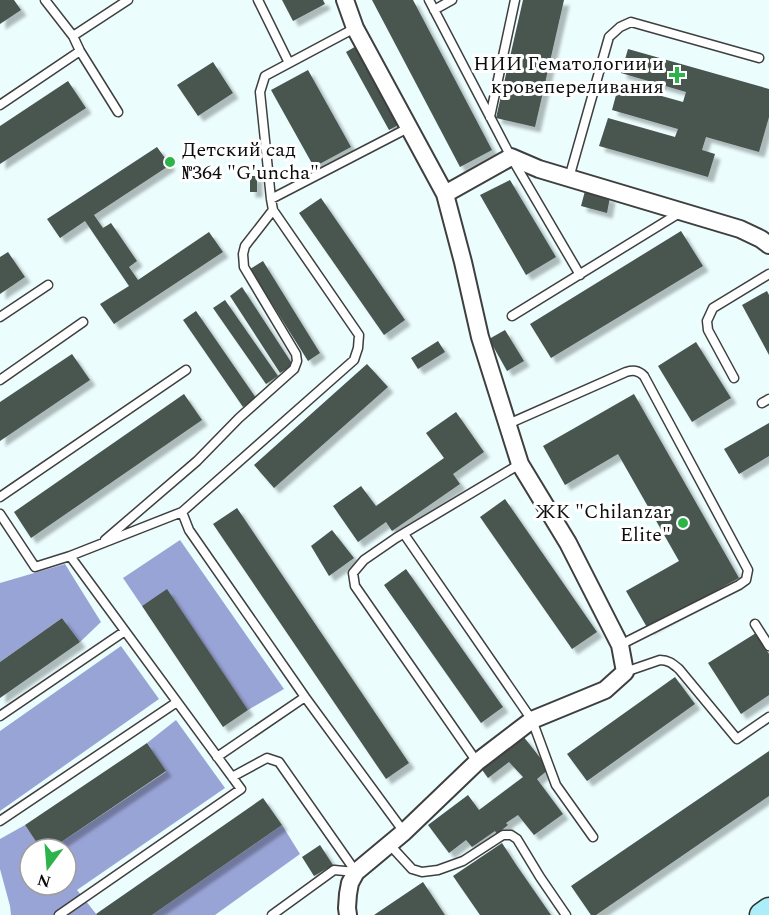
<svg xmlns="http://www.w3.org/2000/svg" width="769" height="915" font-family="Spectral,serif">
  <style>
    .forest { fill: #99a4d6 }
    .building { fill: #495450; filter: url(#shadow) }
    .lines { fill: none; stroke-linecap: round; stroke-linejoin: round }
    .service-casing { stroke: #3f3f3f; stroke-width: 11 }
    .minor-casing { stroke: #3f3f3f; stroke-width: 20 }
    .secondary-casing { stroke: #2e2e2e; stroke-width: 27 }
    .service { stroke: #fff; stroke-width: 8 }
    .minor { stroke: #fff; stroke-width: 16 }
    .secondary { stroke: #abeefa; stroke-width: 24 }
    .poi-dot { fill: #2cb44a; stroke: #fff; stroke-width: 2 }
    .labels { text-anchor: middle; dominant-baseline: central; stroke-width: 6; stroke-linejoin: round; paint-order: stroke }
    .poi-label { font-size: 20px; fill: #0c0c0c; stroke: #fff; text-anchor: end }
  </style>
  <defs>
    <filter id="shadow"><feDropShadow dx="5.5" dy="5.5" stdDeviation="1.5" flood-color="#0004"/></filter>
  </defs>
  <rect width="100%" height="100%" fill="#ecfdfe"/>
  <path class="forest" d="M180,540L284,689L248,710L167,590L142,606L123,578Z
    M65,564L101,622L80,642L62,618L0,662V583Z
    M121,646L159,699L0,811V731Z
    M176,720L225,788L77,890L97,915H11L10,906L0,869V839L25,825L41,849H30V885H66V849H51L166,772L147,743Z
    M282,825L300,854L215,915H152Z"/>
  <path class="building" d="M0,0H14L21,10L0,24Z
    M282,0H323L325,4L293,21Z
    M372,0H413L492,150L460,167Z
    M523,0H564L535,127L496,118Z
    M358,45L400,124L389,130L346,52Z
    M628,49L769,89V117L759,152L706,137L702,150L715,154L708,177L599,146L608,118L675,137L678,129L612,110L619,84L683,102L686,92L621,73Z
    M213,62L233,93L198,116L177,85Z
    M308,70L351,147L314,167L271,90Z
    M68,81L86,108L0,164V126Z
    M157,147L170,165L94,215L103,228L111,223L137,261L129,267L138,280L209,232L223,252L114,324L100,304L129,286L85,221L60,238L47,219Z
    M250,176H257V192H250Z
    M510,180L556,257L526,275L480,195Z
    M585,191L610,197L607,213L581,206Z
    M321,198L405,320L384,335L299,213Z
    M681,231L703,266L551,358L530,324Z
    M8,252L25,277L0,294V257Z
    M263,261L320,353L308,361L250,269Z
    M242,287L293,365L280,373L230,296Z
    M767,291L769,295V355L742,305Z
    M225,300L278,376L266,384L213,308Z
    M196,311L256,398L243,407L183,320Z
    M505,330L524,361L507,371L489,339Z
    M438,341L445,352L418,369L411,358Z
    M696,342L731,398L692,422L658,366Z
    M72,354L90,380L0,441V402Z
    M367,364L388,387L274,488L254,465Z
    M184,394L202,420L31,538L14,512Z
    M634,394L739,578L648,629L626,591L679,561L618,454L565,485L543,446Z
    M456,412L484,452L453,474L460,484L392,531L386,522L358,542L333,506L361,486L376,506L444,458L426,433Z
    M769,423V456L739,474L724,449Z
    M505,499L597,632L572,649L480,517Z
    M237,508L409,763L386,779L213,524Z
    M332,530L354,558L329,576L311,546Z
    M406,569L503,707L481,723L384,585Z
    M167,589L248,710L223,727L142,606Z
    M62,618L80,642L0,698V662Z
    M756,633L769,654V695L741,714L708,663Z
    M675,677L695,704L587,781L567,754Z
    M523,736L549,769L537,779L563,814L534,835L518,815L506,823L508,825L497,834L495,831L472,847L466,840L449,853L428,825L468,795L479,810L523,777L509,762L488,778L480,767Z
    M147,743L166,771L51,849H41L25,825Z
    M769,751V796L596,915H591L571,886Z
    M263,798L282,825L152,915H97L96,914Z
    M502,843L517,866L551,915H480L453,876Z
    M320,845L333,865L314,876L302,857Z
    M423,882L445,915H374Z"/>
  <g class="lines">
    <g class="service-casing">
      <path id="service" d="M45,0L73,36L80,51L118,112
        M258,0L289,63
        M429,0L511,157L580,275
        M434,10L452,0
        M73,36L128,0
        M0,105L80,51
        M490,117L515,0
        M569,178L609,37L620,27L631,22L759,58
        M271,199L410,127
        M512,316L681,212
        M0,317L48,285
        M734,378L708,330L707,321L713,308L769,274
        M0,380L83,322
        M762,403L769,399
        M508,424L626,372C633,370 638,370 644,376L748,570L746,580L739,585L620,645
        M0,497L186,370
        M182,512L189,530L305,697L404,832
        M0,514L35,567L70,556L182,512L354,360L358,348L359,335L273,210L271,199L260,92L265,76L355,28
        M404,534L532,720L556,785L593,837
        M105,540L197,461L239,418L294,369L297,361L296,354L244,267L243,254L245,246L273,210
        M755,624L769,646
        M625,672L660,660C669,660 673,664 679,669L737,739L769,717
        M0,716L125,631
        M217,757L305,697
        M477,762L355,586L353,573L364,560L396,538L520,464
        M232,777L267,758L279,762L356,872
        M0,821L177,702
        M389,844L412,869L422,872L438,870L463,861L503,835H511L517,839L540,877L566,915
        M59,915L241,789L70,556
        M272,915L334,870L356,872"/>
    </g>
    <g class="minor-casing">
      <path id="minor" d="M345,0L355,28L445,194L463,262L480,337L520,464L568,543L620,645L625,672L605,690L532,720L477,762L404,832L356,872L350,883L348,894L347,908L348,915
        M445,194L511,157L539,169L740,229L761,239L769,245"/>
    </g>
    <g class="secondary-casing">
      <path id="secondary" d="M762,915L769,910"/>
    </g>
    <use href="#service" class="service"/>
    <use href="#minor" class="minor"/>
    <use href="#secondary" class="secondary"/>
  </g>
  <g class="poi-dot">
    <path d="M674 66h6v6h6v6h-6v6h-6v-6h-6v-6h6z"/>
    <circle cx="170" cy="162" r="6"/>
    <circle cx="683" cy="523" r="6"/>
  </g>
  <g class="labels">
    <g class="poi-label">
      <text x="664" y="64">НИИ Гематологии и<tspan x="664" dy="23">кровепереливания</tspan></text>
      <text x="182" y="150" text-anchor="start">Детский сад<tspan x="182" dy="23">№364 "G'uncha"</tspan></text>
      <text x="671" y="512">ЖК "Chilanzar<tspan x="671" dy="23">Elite"</tspan></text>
    </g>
  </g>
  <g transform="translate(48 867) rotate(196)"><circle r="28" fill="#ffffff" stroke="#9e9e9e" stroke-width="1.5"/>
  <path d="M0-4.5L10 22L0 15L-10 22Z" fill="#2cb44a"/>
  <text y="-9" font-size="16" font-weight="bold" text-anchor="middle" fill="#0c0c0c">N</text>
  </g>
</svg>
